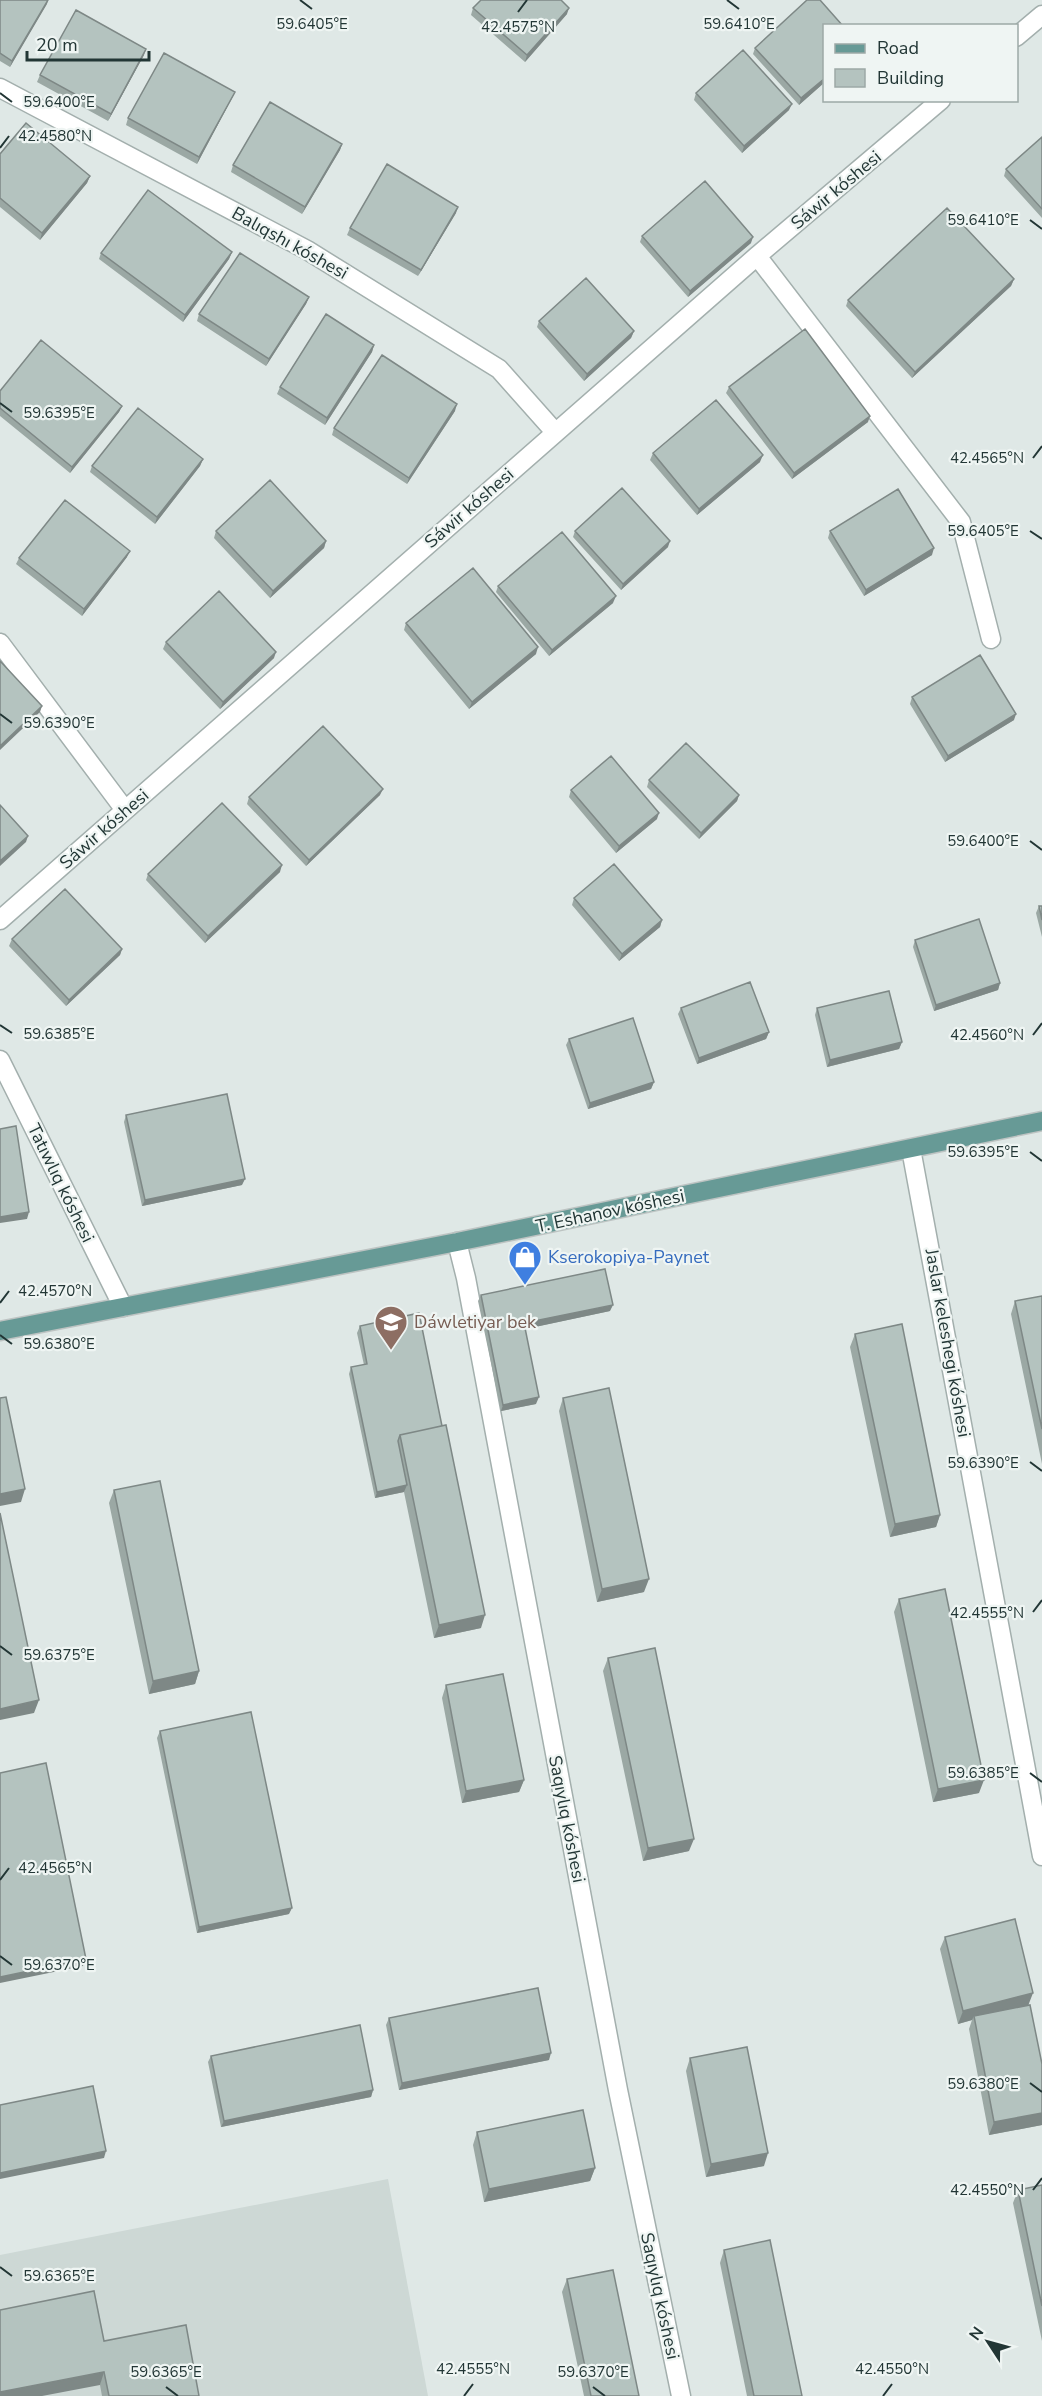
<svg xmlns="http://www.w3.org/2000/svg" width="1042" height="2396" font-family="'Nunito Sans',sans-serif">
  <style>
    .built { fill: #cdd8d5 }
    .lines { fill: none; stroke-linecap: round; stroke-linejoin: round }
    .minor-casing { stroke: #a3afad; stroke-width: 21 }
    .major-casing { stroke: #bdc3c2; stroke-width: 21 }
    .minor { stroke: #fff; stroke-width: 18 }
    .major { stroke: #679a96; stroke-width: 18 }
    .wall { fill: #9ba8a4 }
    .shaded-wall { fill: #7e8886 }
    .building { fill: #b4c3bf; stroke: #7e8886; stroke-width: 1.5 }
    .ticks { fill: none; stroke: #223635; stroke-width: 2 }
    .labels { text-anchor: middle; dominant-baseline: central; stroke-width: 4.5; stroke-linejoin: round; paint-order: stroke }
    .street-label { font-size: 18px; fill: #223635; stroke: #eff5f3 }
    .shop-label { font-size: 18px; fill: #366cbe; stroke: #eff5f3; text-anchor: start }
    .education-label { font-size: 18px; fill: #785e54; stroke: #eff5f3; text-anchor: start }
    .ticks-label { font-size: 15px; text-anchor: middle; fill: #223635; stroke: #eff5f3; stroke-width: 4.5; stroke-linejoin: round; paint-order: stroke }
  </style>
  <rect width="100%" height="100%" fill="#dfe8e6"/>
  <path class="built" d="M388,2179L428,2396H0V2255Z"/>
  <g class="lines">
    <g class="minor-casing">
      <path id="minor" d="M1016,37L1042,15
        M0,88L307,250L499,369L555,432
        M757,256L961,522L991,639
        M0,643L125,810
        M0,920L757,256L941,100
        M0,1060L123,1307
        M911,1149L1042,1856
        M457,1242L466,1278L618,2090L681,2396"/>
    </g>
    <g class="major-casing">
      <path id="major" d="M0,1331L457,1242L1042,1121"/>
    </g>
    <use href="#minor" class="minor"/>
    <use href="#major" class="major"/>
  </g>
  <path class="wall" d="M0,0H48L10,67L0,61Z
    M473,8L567,14L525,62L471,15Z
    M755,48L825,82L799,105L753,54Z
    M144,55L108,121L37,82L40,75Z
    M235,92L232,98L197,164L126,125L128,118Z
    M696,93L789,110L742,153L694,100Z
    M1042,137V218L1004,176L1006,169Z
    M342,144L340,150L302,214L231,172L233,165Z
    M0,154L90,176L87,183L40,240L0,207Z
    M456,213L418,276L347,235L350,228Z
    M642,236L751,243L688,297L640,242Z
    M232,252L229,259L183,322L99,259L101,253Z
    M1014,279L1011,286L912,378L846,306L848,300Z
    M309,297L306,304L266,366L197,321L199,314Z
    M539,321L634,331L631,338L584,381L537,327Z
    M374,345L372,352L325,425L277,394L280,387Z
    M729,387L868,422L792,479L726,393Z
    M0,391L122,406L119,412L70,473L0,416Z
    M455,411L407,484L332,435L334,428Z
    M653,453L760,462L697,515L650,460Z
    M203,459L200,466L155,524L90,472L92,466Z
    M216,531L326,541L324,548L270,598L214,538Z
    M575,531L668,547L621,590L573,537Z
    M830,531L932,555L864,596L828,538Z
    M127,557L82,616L16,564L19,558Z
    M498,586L613,603L549,656L496,592Z
    M406,623L536,654L469,709L404,630Z
    M166,642L274,658L220,709L163,649Z
    M912,697L1014,720L945,762L910,704Z
    M649,780L739,795L737,801L699,839L647,787Z
    M571,790L657,819L616,853L569,797Z
    M380,795L306,866L247,804L249,797Z
    M280,872L205,943L146,880L148,874Z
    M574,898L662,920L660,927L619,961L572,905Z
    M1039,906H1042V937L1036,913Z
    M12,939L122,949L120,955L66,1006L9,946Z
    M915,940L1000,983L998,990L934,1011L913,947Z
    M681,1008L769,1032L766,1039L697,1064L678,1014Z
    M817,1008L902,1042L899,1049L827,1067L815,1015Z
    M569,1039L654,1082L651,1089L588,1109L566,1045Z
    M126,1115L242,1185L142,1206L124,1122Z
    M481,1295L610,1311L525,1329L536,1404L501,1411L478,1301Z
    M1042,1296V1464L1011,1314L1015,1301Z
    M360,1326L481,1628L434,1638L404,1492L375,1498L349,1374L351,1367L364,1365L357,1333Z
    M855,1334L940,1515L936,1527L890,1537L850,1347Z
    M563,1398L644,1592L597,1602L559,1411Z
    M114,1490L199,1671L195,1684L149,1694L109,1503Z
    M899,1599L979,1793L933,1802L894,1612Z
    M608,1658L689,1851L643,1861L603,1671Z
    M446,1685L524,1780L519,1792L462,1803L442,1698Z
    M160,1731L289,1914L197,1933L157,1738Z
    M945,1937L1029,2005L1042,2064V2125L989,2135L969,2029L972,2020L958,2024L940,1949Z
    M389,2018L549,2060L399,2090L386,2025Z
    M211,2056L373,2090L371,2097L221,2127L208,2062Z
    M690,2058L764,2166L706,2177L686,2071Z
    M477,2132L595,2168L590,2181L484,2202L473,2145Z
    M1042,2185V2341L1013,2203L1018,2190Z
    M724,2250L802,2396H747L720,2263Z
    M567,2279L639,2396H584L562,2292Z
    M104,2341L199,2396H102L100,2385Z"/>
  <path class="shaded-wall" d="M48,0L47,4L10,67L12,61Z
    M569,8L567,14L525,62L527,55Z
    M146,49L144,55L108,121L111,114Z
    M825,78V82L799,105L801,98Z
    M235,92L232,98L197,164L199,157Z
    M792,104L789,110L742,153L744,146Z
    M342,144L340,150L302,214L305,207Z
    M90,176L87,183L40,240L42,233Z
    M458,207L456,213L418,276L421,270Z
    M753,237L751,243L688,297L690,291Z
    M232,252L229,259L183,322L185,315Z
    M1014,279L1011,286L912,378L915,372Z
    M309,297L306,304L266,366L269,359Z
    M634,331L631,338L584,381L587,374Z
    M374,345L372,352L325,425L327,418Z
    M457,404L455,411L407,484L409,478Z
    M122,406L119,412L70,473L72,467Z
    M870,416L868,422L792,479L794,473Z
    M763,455L760,462L697,515L699,509Z
    M203,459L200,466L155,524L157,517Z
    M326,541L324,548L270,598L273,591Z
    M670,541L668,547L621,590L623,584Z
    M934,548L932,555L864,596L866,590Z
    M130,551L127,557L82,616L84,609Z
    M616,596L613,603L549,656L552,650Z
    M538,647L536,654L469,709L472,702Z
    M276,652L274,658L220,709L223,702Z
    M42,706L40,712L0,750V746Z
    M1016,714L1014,720L945,762L948,756Z
    M383,789L380,795L306,866L309,860Z
    M739,795L737,801L699,839L701,833Z
    M659,813L657,819L616,853L619,846Z
    M28,836L26,842L0,866V861Z
    M282,865L280,872L205,943L208,936Z
    M662,920L660,927L619,961L622,954Z
    M122,949L120,955L66,1006L69,1000Z
    M1000,983L998,990L934,1011L936,1005Z
    M769,1032L766,1039L697,1064L699,1058Z
    M902,1042L899,1049L827,1067L830,1060Z
    M654,1082L651,1089L588,1109L590,1103Z
    M245,1179L242,1185L142,1206L145,1200Z
    M29,1212L27,1219L0,1223V1217Z
    M613,1305L610,1311L521,1330L524,1323Z
    M539,1397L536,1404L501,1411L503,1405Z
    M407,1485L404,1492L375,1498L377,1492Z
    M25,1489L21,1502L0,1506V1494Z
    M940,1515L936,1527L890,1537L895,1524Z
    M649,1579L644,1592L597,1602L602,1589Z
    M485,1615L481,1628L434,1638L439,1625Z
    M199,1671L195,1684L149,1694L153,1681Z
    M39,1700L34,1713L0,1720V1709Z
    M524,1780L519,1792L462,1803L466,1791Z
    M984,1780L979,1793L933,1802L938,1789Z
    M694,1839L689,1851L643,1861L648,1848Z
    M292,1908L289,1914L197,1933L199,1927Z
    M86,1959L83,1966L0,1983V1977Z
    M1033,1993L1028,2006L974,2016L972,2020L958,2024L963,2011Z
    M551,2053L549,2060L399,2090L402,2083Z
    M373,2090L371,2097L221,2127L224,2121Z
    M1042,2113V2125L989,2135L994,2122Z
    M106,2151L104,2158L0,2179V2173Z
    M768,2153L764,2166L706,2177L711,2164Z
    M595,2168L590,2181L484,2202L489,2189Z
    M104,2372L100,2385L42,2396H0V2392Z"/>
  <path class="building" d="M0,0H48L12,61L0,53Z
    M481,0H561L569,8L527,55L473,8Z
    M807,0H820L843,26H825V78L801,98L755,48Z
    M76,10L146,49L111,114L40,75Z
    M743,50L792,104L744,146L696,93Z
    M164,53L235,92L199,157L128,118Z
    M270,102L342,144L305,207L233,165Z
    M26,123L90,176L42,233L0,198V154Z
    M1042,137V209L1006,169Z
    M387,164L458,207L421,270L350,228Z
    M705,181L753,237L690,291L642,236Z
    M148,190L232,252L185,315L101,253Z
    M947,208L1014,279L915,372L848,300Z
    M240,253L309,297L269,359L199,314Z
    M586,278L634,331L587,374L539,321Z
    M326,314L374,345L327,418L280,387Z
    M805,329L870,416L794,473L729,387Z
    M41,340L122,406L72,467L0,408V391Z
    M382,355L457,404L409,478L334,428Z
    M716,400L763,455L699,509L653,453Z
    M138,408L203,459L157,517L92,466Z
    M270,480L326,541L273,591L216,531Z
    M622,488L670,541L623,584L575,531Z
    M898,489L934,548L866,590L830,531Z
    M65,500L130,551L84,609L19,558Z
    M562,532L616,596L552,650L498,586Z
    M473,568L538,647L472,702L406,623Z
    M219,591L276,652L223,702L166,642Z
    M980,655L1016,714L948,756L912,697Z
    M0,661L42,706L0,746Z
    M323,726L383,789L309,860L249,797Z
    M686,743L739,795L701,833L649,780Z
    M611,756L659,813L619,846L571,790Z
    M222,803L282,865L208,936L148,874Z
    M0,805L28,836L0,861Z
    M614,864L662,920L622,954L574,898Z
    M65,889L122,949L69,1000L12,939Z
    M1039,906H1042V920Z
    M979,919L1000,983L936,1005L915,940Z
    M750,982L769,1032L699,1058L681,1008Z
    M889,991L902,1042L830,1060L817,1008Z
    M633,1018L654,1082L590,1103L569,1039Z
    M227,1094L245,1179L145,1200L126,1115Z
    M16,1126L29,1212L0,1217V1129Z
    M605,1269L613,1305L524,1323L539,1397L503,1405L481,1295Z
    M1042,1296V1429L1015,1301Z
    M419,1313L442,1426L400,1435L398,1441L407,1485L377,1492L351,1367L367,1364L360,1326Z
    M902,1324L940,1515L895,1524L855,1334Z
    M609,1388L649,1579L602,1589L563,1398Z
    M6,1397L25,1489L0,1494V1398Z
    M446,1425L485,1615L439,1625L400,1435Z
    M160,1481L199,1671L153,1681L114,1490Z
    M0,1513L39,1700L0,1709Z
    M945,1589L984,1780L938,1789L899,1599Z
    M655,1648L694,1839L648,1848L608,1658Z
    M503,1674L524,1780L466,1791L446,1685Z
    M251,1712L292,1908L199,1927L160,1731Z
    M46,1763L86,1959L0,1977V1773Z
    M1015,1919L1033,1993L963,2011L945,1937Z
    M538,1988L551,2053L402,2083L389,2018Z
    M1030,2005L1042,2064V2113L994,2122L974,2016Z
    M360,2025L373,2090L224,2121L211,2056Z
    M747,2047L768,2153L711,2164L690,2058Z
    M93,2086L106,2151L0,2173V2105Z
    M583,2110L595,2168L489,2189L477,2132Z
    M1042,2185V2306L1018,2190Z
    M770,2240L802,2396H754L724,2250Z
    M613,2270L639,2396H591L567,2279Z
    M94,2291L104,2341L186,2325L199,2396H109L104,2372L0,2392V2310Z"/>
  <path class="ticks" d="M300,0L312,9M727,0L739,9M518,12L527,0M0,93L12,102M0,148L9,136M1030,220L1042,229M0,403L12,412M1033,458L1042,446M1030,531L1042,539M0,714L12,723M1030,841L1042,850M0,1025L12,1033M1033,1035L1042,1023M1030,1152L1042,1161M0,1303L9,1291M0,1335L12,1344M1030,1462L1042,1471M1033,1612L1042,1600M0,1646L12,1655M1030,1773L1042,1782M0,1880L9,1868M0,1956L12,1965M1030,2083L1042,2092M1033,2190L1042,2178M0,2267L12,2276M166,2387L178,2396M593,2387L605,2396M464,2396L473,2384M883,2396L892,2384"/>
  <defs>
    <g id="shop-pin" transform="scale(1.725)"><path d="M0 17L-7.5 6A9.5 9.5 0 1 1 7.5 6Z" fill="#3f7fe0" stroke="#eff5f3"/><path d="M-5-2.5h2.3a2.7 3.5 0 0 1 5.4 0H5L5.5 6h-11ZM-1.5-2.5h3a1.5 2.3 0 0 0-3 0Z" fill="#fff"/></g>
    <g id="school-pin" transform="scale(1.725)"><path d="M0 17L-7.5 6A9.5 9.5 0 1 1 7.5 6Z" fill="#8d6e63" stroke="#eff5f3"/><path d="M0-5L7-2L0 1L-7-2ZM-4 1L0 2.5L4 1V4Q0 6-4 4Z" fill="#fff"/></g>
  </defs>
  <g fill-rule="evenodd">
    <use href="#shop-pin" x="525" y="1257"/>
    <use href="#school-pin" x="391" y="1322"/>
  </g>
  <g class="labels">
    <g class="street-label">
      <text transform="translate(836 190) rotate(-40)">Sáwir kóshesi</text>
      <text transform="translate(290 243) rotate(29)">Balıqshı kóshesi</text>
      <text transform="translate(469 508) rotate(-41)">Sáwir kóshesi</text>
      <text transform="translate(104 829) rotate(-41)">Sáwir kóshesi</text>
      <text transform="translate(61 1183) rotate(64)">Tatıwlıq kóshesi</text>
      <text transform="translate(610 1211) rotate(-12)">T. Eshanov kóshesi</text>
      <text transform="translate(948 1343) rotate(80)">Jaslar keleshegi kóshesi</text>
      <text transform="translate(567 1819) rotate(79)">Saqıylıq kóshesi</text>
      <text transform="translate(660 2296) rotate(78)">Saqıylıq kóshesi</text>
    </g>
    <g class="shop-label">
      <text x="548" y="1257">Kserokopiya-Paynet</text>
    </g>
    <g class="education-label">
      <text x="414" y="1322">Dáwletiyar bek</text>
    </g>
  </g>
  <g class="ticks-label">
    <text x="312" y="29">59.6405°E</text>
    <text x="739" y="29">59.6410°E</text>
    <text x="518" y="32">42.4575°N</text>
    <text x="59" y="107">59.6400°E</text>
    <text x="55" y="141">42.4580°N</text>
    <text x="983" y="225">59.6410°E</text>
    <text x="59" y="418">59.6395°E</text>
    <text x="987" y="463">42.4565°N</text>
    <text x="983" y="536">59.6405°E</text>
    <text x="59" y="728">59.6390°E</text>
    <text x="983" y="846">59.6400°E</text>
    <text x="59" y="1039">59.6385°E</text>
    <text x="987" y="1040">42.4560°N</text>
    <text x="983" y="1157">59.6395°E</text>
    <text x="55" y="1296">42.4570°N</text>
    <text x="59" y="1349">59.6380°E</text>
    <text x="983" y="1468">59.6390°E</text>
    <text x="987" y="1618">42.4555°N</text>
    <text x="59" y="1660">59.6375°E</text>
    <text x="983" y="1778">59.6385°E</text>
    <text x="55" y="1873">42.4565°N</text>
    <text x="59" y="1970">59.6370°E</text>
    <text x="983" y="2089">59.6380°E</text>
    <text x="987" y="2195">42.4550°N</text>
    <text x="59" y="2281">59.6365°E</text>
    <text x="473" y="2374">42.4555°N</text>
    <text x="892" y="2374">42.4550°N</text>
    <text x="166" y="2377">59.6365°E</text>
    <text x="593" y="2377">59.6370°E</text>
  </g>
  <rect x="823" y="24" width="195" height="78" fill="#eff5f3" stroke="#9da9a7" stroke-width="1.5"/>
  <rect x="835" y="44" width="30" height="9" fill="#679a96" stroke="#9da9a7" stroke-width="1.5"/>
  <text x="877" y="54" font-size="18" fill="#223635">Road</text>
  <rect x="835" y="69" width="30" height="18" fill="#b4c3bf" stroke="#9da9a7" stroke-width="1.5"/>
  <text x="877" y="84" font-size="18" fill="#223635">Building</text>
  <g transform="translate(988 2342) rotate(306)" stroke="#eff5f3" stroke-width="4.5" paint-order="stroke">
  <path d="M0-4.5L10 22L0 15L-10 22Z" fill="#223635"/>
  <text y="-9" font-size="16" font-weight="bold" text-anchor="middle" fill="#223635">N</text>
  </g>
  <path d="M27 51v9h122v-9" fill="none" stroke="#223635" stroke-width="3"/>
  <text x="36" y="51" font-size="18" fill="#223635" stroke="#eff5f3" stroke-width="4.5" paint-order="stroke">20 m</text>
</svg>
